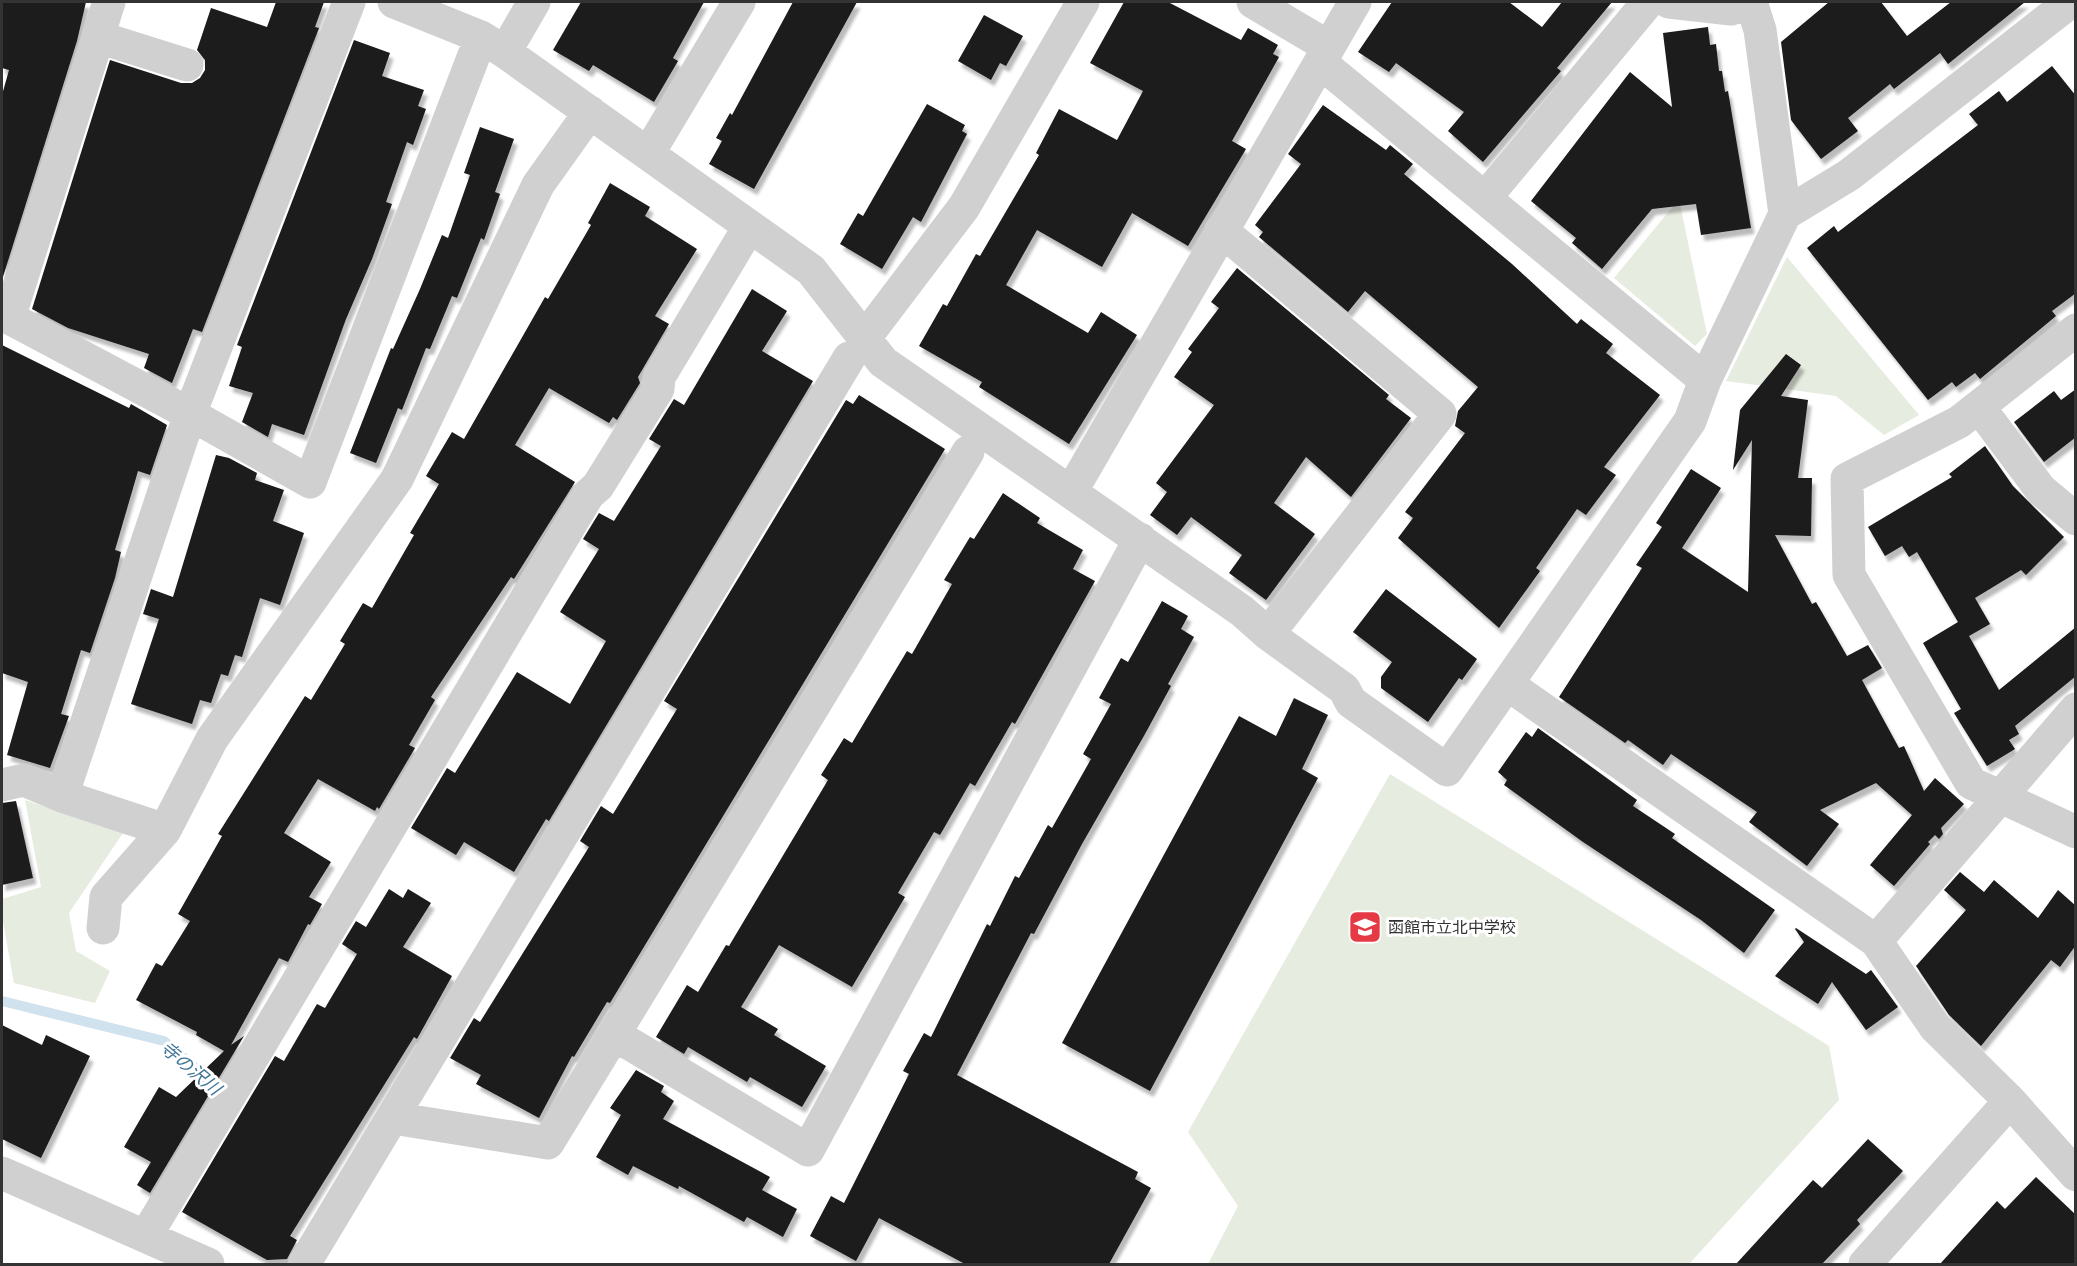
<svg xmlns="http://www.w3.org/2000/svg" width="2077" height="1266" font-family="'Roboto Condensed','Noto Sans JP',sans-serif">
  <style>
    .green { fill: #e6ecdf }
    .lines { fill: none; stroke-linecap: round; stroke-linejoin: round }
    .stream { stroke: #cfe2ee; stroke-width: 10 }
    .building { fill: #1a1a1a; filter: url(#shadow) }
    .street { stroke: #d0d0d0; stroke-width: 33 }
    .labels { text-anchor: middle; dominant-baseline: central; stroke-width: 6; stroke-linejoin: round; paint-order: stroke }
    .poi-label { font-size: 16px; fill: #333; stroke: #fff; text-anchor: start }
    .water-label { font-size: 18px; font-style: italic; fill: #3f7597; stroke: #fff }
  </style>
  <defs>
    <filter id="shadow"><feDropShadow dx="3.5" dy="6" stdDeviation="1.5" flood-color="#0004"/></filter>
  </defs>
  <rect width="100%" height="100%" fill="#fff"/>
  <path class="green" d="M1679,199L1707,334L1695,346L1614,278Z
    M1787,257L1919,415L1884,435L1836,396L1726,381Z
    M1390,774L1829,1046L1839,1100L1689,1264H1208L1238,1206L1188,1132Z
    M25,800L123,833L69,913L76,951L110,971L95,1003L14,983L2,916V899L41,887Z"/>
  <g class="lines">
    <path class="stream" d="M2,1001L164,1041L212,1082"/>
  </g>
  <path class="building" d="M2,2H86L77,41L2,280V95L9,70L2,68Z
    M276,2H324L315,27L319,28L202,332L193,329L172,383L144,368L149,354L68,328L32,309L110,60L181,83H192L200,78L205,70V60L197,50L211,8L267,27Z
    M581,2H704L673,58L678,61L654,102L593,65L589,71L553,50Z
    M793,2H857L754,189L709,164L722,141L716,138L730,113L732,115Z
    M1124,2H1168L1241,40L1248,28L1278,45L1273,54L1279,57L1232,141L1246,149L1188,246L1132,213L1102,267L1037,230L1006,285L1088,333L1101,312L1137,335L1069,444L979,387L982,382L919,346L943,304L947,306L976,254L980,256L1039,155L1036,153L1059,109L1117,140L1143,91L1090,63Z
    M1392,2H1509L1542,27L1562,2H1612L1557,68L1561,71L1483,162L1448,131L1464,112L1396,63L1389,72L1358,52Z
    M1829,2H1881L1907,36L1951,2H2025L1948,64L1940,53L1894,89L1890,84L1848,118L1858,131L1821,159L1791,120L1781,42Z
    M984,15L1023,36L1006,66L1000,63L991,80L958,61Z
    M1708,27L1710,45L1716,44L1719,71H1722L1725,92L1728,91L1751,228L1701,235L1696,204L1652,209L1602,269L1572,243L1576,238L1531,201L1630,72L1672,107L1663,33Z
    M354,40L390,53L382,76L424,90L418,106L426,109L413,145L407,142L386,202L392,204L372,259L346,319L304,435L272,424L268,437L242,422L253,393L229,386L242,347L237,345Z
    M2052,66L2076,96V293L2052,311L2056,316L1980,379L1975,373L1956,387L1952,382L1928,400L1807,248L1834,226L1838,232L1978,125L1969,114L1999,91L2007,102Z
    M927,104L965,125L962,131L967,134L921,222L913,217L882,269L840,244L858,213L863,216Z
    M1323,105L1386,150L1390,145L1413,164L1404,174L1512,264L1577,324L1581,319L1613,344L1606,353L1660,395L1604,467L1616,475L1586,515L1577,509L1536,568L1540,571L1499,628L1398,538L1413,518L1405,512L1465,433L1455,426L1458,411L1478,387L1365,291L1348,312L1259,237L1263,232L1255,225L1301,164L1288,154Z
    M480,127L514,139L495,192L500,194L484,240L481,238L457,298L452,296L430,349L426,348L402,410L398,408L376,463L350,453L391,348L393,349L420,289L442,235L448,238L470,175L464,173Z
    M610,183L650,207L645,216L697,249L655,316L669,324L638,377L640,383L617,420L613,417L609,423L549,388L515,445L575,482L514,579L511,577L431,697L435,700L409,745L415,748L379,809L377,807L375,811L318,779L284,833L331,862L309,897L322,904L310,925L308,924L288,962L279,958L231,1045L244,1036L150,1193L137,1185L151,1162L124,1147L159,1087L176,1097L224,1051L196,1035L197,1032L136,1000L156,963L162,966L190,921L178,914L222,836L218,834L305,696L311,700L345,644L340,641L363,603L372,608L414,535L410,533L439,484L426,476L452,432L464,439L545,297L548,299L591,225L588,223Z
    M1237,268L1389,395L1386,399L1411,418L1351,497L1306,457L1274,503L1315,534L1266,600L1229,573L1242,555L1191,517L1177,535L1150,515L1167,492L1156,483L1214,405L1174,377L1192,352L1188,349L1219,308L1211,302Z
    M752,289L787,311L762,351L813,381L549,821L546,819L514,872L464,842L456,855L411,828L447,768L455,773L517,672L570,704L606,641L560,612L599,549L583,539L599,513L614,521L661,446L649,439L674,399L684,405Z
    M2,345L129,408L131,404L167,425L150,475L138,471L115,550L121,552L115,578L90,653L81,650L61,714L69,716L50,768L7,755L28,682L2,673Z
    M1786,354L1801,365L1781,396L1808,400L1798,478H1812L1811,536L1775,535L1812,604L1816,602L1847,656L1868,645L1882,668L1862,680L1899,748L1904,746L1924,791L1935,778L1964,804L1941,828L1943,834L1939,839L1935,835L1928,842L1930,844L1894,886L1870,865L1912,815L1876,783L1820,810L1839,824L1807,866L1749,822L1757,812L1671,754L1663,765L1628,740L1625,743L1559,697L1642,568L1636,565L1662,527L1656,523L1691,469L1721,488L1682,548L1748,592L1752,440L1733,470L1740,410Z
    M2076,389V437L2044,462L2014,422L2054,391L2061,400Z
    M859,395L945,449L610,1003L607,1002L574,1057L572,1056L539,1118L476,1084L481,1075L450,1058L474,1018L480,1022L589,847L580,841L601,806L613,814L677,709L664,701L846,400L853,404Z
    M1985,446L2013,486L2064,537L2026,575L2021,570L1975,598L1990,624L1969,636L1999,690L2076,627V676L2015,726L2019,734L2009,740L2015,749L1987,766L1954,713L1961,709L1923,643L1958,622L1917,552L1909,557L1902,546L1885,556L1868,527L1952,477L1949,474Z
    M216,455L229,458L257,473L255,480L284,490L273,521L304,533L280,605L260,598L242,657L235,655L228,676L221,674L211,703L200,700L192,724L131,704L159,619L143,614L151,589L173,597Z
    M1003,493L1040,518L1037,523L1083,550L1073,569L1095,581L1015,724L1012,722L975,786L970,783L940,835L934,832L898,893L905,897L852,987L779,945L741,1007L778,1029L774,1035L826,1066L802,1107L750,1077L747,1082L688,1047L684,1054L656,1037L687,985L698,992L726,945L729,946L828,780L821,775L844,738L852,743L907,651L912,654L952,584L944,580L970,537L974,539Z
    M1386,589L1477,659L1462,680L1459,678L1428,722L1381,688V677L1392,662L1353,632Z
    M1162,601L1188,616L1181,629L1194,637L1168,684L1171,686L1145,734L1082,844L1034,934L1031,933L957,1075L1138,1172L1135,1179L1151,1188L1109,1264H965L879,1218L856,1261L810,1236L831,1196L844,1203L909,1074L903,1071L924,1033L931,1037L987,924L990,926L1015,876L1019,878L1048,825L1052,828L1091,759L1083,754L1111,704L1099,698L1121,658L1128,662Z
    M1294,698L1328,715L1302,769L1318,778L1150,1091L1062,1043L1239,716L1276,736Z
    M1538,728L1637,800L1633,806L1675,834L1672,838L1775,910L1744,953L1701,920L1583,842L1504,785L1507,780L1498,772L1526,732L1532,737Z
    M16,801L33,878L2,885V803Z
    M1960,872L1984,892L1994,880L2038,918L2058,890L2076,906V945L2060,967L2051,960L1981,1046L1949,1015L1916,966L1966,910L1944,890Z
    M389,889L403,898L408,889L431,903L403,947L452,976L417,1039L414,1037L290,1236L297,1240L287,1259L267,1260L182,1212L275,1056L284,1061L317,1004L325,1008L357,954L342,944L356,921L366,927Z
    M1796,928L1866,974L1871,970L1898,1007L1866,1030L1832,982L1818,1004L1775,976L1804,942L1795,929Z
    M2,1025L42,1045L46,1035L90,1056L41,1158L2,1139Z
    M636,1070L664,1086L661,1092L674,1101L663,1119L770,1177L762,1190L797,1209L783,1237L747,1217L744,1222L679,1186L678,1189L633,1166L628,1175L596,1157L621,1115L610,1108Z
    M1868,1139L1903,1171L1857,1220L1860,1224L1822,1264H1736L1813,1180L1822,1188Z
    M2036,1177L2076,1215V1264H1940L1997,1201L2005,1209Z"/>
  <g class="lines">
    <path class="street" d="M394,2L481,37L505,52L811,270L883,362L1242,611L1268,634L1344,689L1351,702L1447,770L1690,421L1705,380L1785,214L1760,30L1751,2
      M1253,2L1329,47
      M1669,2L1731,9L1752,2
      M98,37L187,65
      M505,52L534,2
      M1321,63L1705,380
      M648,154L739,2
      M1485,198L1648,2
      M1785,214L1849,175L2070,2
      M1221,230L1440,414L1268,634
      M2,314L190,414L310,482L481,37
      M9,318L109,2
      M2076,330L1959,422L1847,479L1849,575L1971,783L2076,832
      M864,339L964,207L1083,2
      M1979,407L2041,490L2076,519
      M1071,492L1355,2
      M1507,684L1876,941L1935,1027L2010,1101L2076,1175
      M2,785L24,780L62,796L190,414L349,2
      M62,796L165,830L212,739L397,479L538,185L590,112
      M103,928L106,897L165,830
      M1876,941L2076,709
      M615,1035L808,1150L1140,539
      M393,1118L548,1143L968,452
      M2,1173L208,1264
      M146,1236L588,495L598,486L658,389L659,377L749,227
      M304,1264L849,358
      M1865,1264L2010,1101"/>
  </g>
  <defs>
    <g id="school-square" transform="scale(1.725)"><rect x="-9" y="-9" width="18" height="18" rx="4" fill="#e63946" stroke="#fff"/><path d="M0-5L7-2L0 1L-7-2ZM-4 1L0 2.5L4 1V4Q0 6-4 4Z" fill="#fff"/></g>
  </defs>
  <g fill-rule="evenodd">
    <use href="#school-square" x="1365" y="927"/>
  </g>
  <g class="labels">
    <g class="poi-label">
      <text x="1388" y="927">函館市立北中学校</text>
    </g>
    <g class="water-label">
      <text transform="translate(191 1068) rotate(40)">寺の沢川</text>
    </g>
  </g>
  <rect width="2077" height="1266" fill="none" stroke="#333333" stroke-width="6"/>
</svg>
